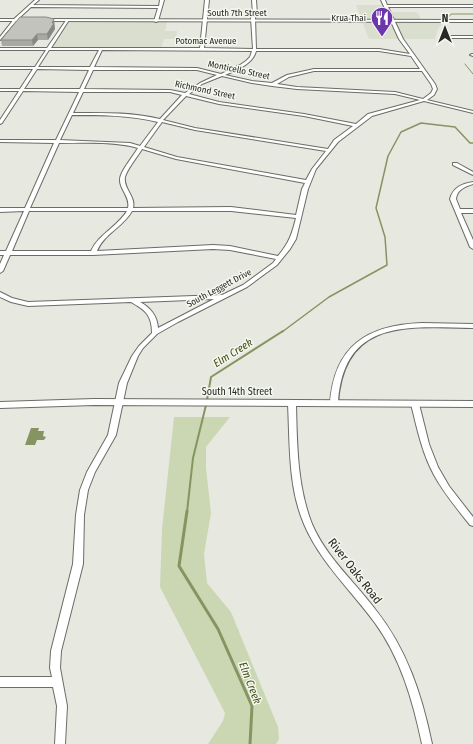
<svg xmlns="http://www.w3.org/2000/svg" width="473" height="744" font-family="'Fira Sans Condensed',sans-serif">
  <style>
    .built { fill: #d9dece }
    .green { fill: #cbd6b2 }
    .water { fill: #869462 }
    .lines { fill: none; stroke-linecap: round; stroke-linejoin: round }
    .stream-far3 { stroke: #869462; stroke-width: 1 }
    .stream-far2 { stroke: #869462; stroke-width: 1.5 }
    .stream-far1 { stroke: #869462; stroke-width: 2 }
    .stream { stroke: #869462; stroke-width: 3 }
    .minor-casing { stroke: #6a6c65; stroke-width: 2 }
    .major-casing { stroke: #6a6c65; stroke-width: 2 }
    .minor { fill: #fff; fill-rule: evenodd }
    .major { fill: #fff; fill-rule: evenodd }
    .wall { fill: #a7a9a2 }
    .shaded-wall { fill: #888984 }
    .building { fill: #c2c4bc; stroke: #888984 }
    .labels { text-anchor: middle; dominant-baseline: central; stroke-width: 3; stroke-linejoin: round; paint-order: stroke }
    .far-street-label { font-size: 9px; fill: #272825; stroke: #f4f7ee }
    .far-poi-label { font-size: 9px; fill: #272825; stroke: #f4f7ee; text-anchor: end }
    .street-label { font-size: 10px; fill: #272825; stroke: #f4f7ee }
    .water-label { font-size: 11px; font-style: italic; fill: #414d13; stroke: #f4f7ee }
    .near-street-label { font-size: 12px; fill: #272825; stroke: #f4f7ee }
  </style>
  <rect width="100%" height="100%" fill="#e7e9e1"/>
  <path class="built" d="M356,5H383L387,12H417L423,22H443L438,29L435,39H369Z
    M69,21H167L165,31H177L176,39H164L161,48H51Z"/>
  <path class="green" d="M174,417H230L206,447V468L211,513L204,554L207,583L231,612L278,727L279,739L276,744H208L223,721L225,713L160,587L162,529Z"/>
  <path class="water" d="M31,428H39L38,431H44L43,436L46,437L44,440H37L35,445H25Z"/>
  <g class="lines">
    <path class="stream-far3" d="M448,18L451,14H473
      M465,64L473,74"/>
    <path class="stream-far2" d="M282,332L329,297L387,265L385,237L376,208L388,156L401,132L421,123L455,127L470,143H473"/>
    <path class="stream-far1" d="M207,400L211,377L283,331
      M187,512L193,458L206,405"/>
    <path class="stream" d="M187,511L179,566L218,629L252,706L250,744"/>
    <g class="minor-casing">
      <path id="minor" d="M35,0H39L33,5L159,6L160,0H164L158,21L156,22L154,21L158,8L31,7L16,21L0,40V37L14,19Z
        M205,0H209L204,48L253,49L251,18L253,14L252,0H256L257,14L255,18L256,49H379L410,54L399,39L381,0H385L387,5H473V7H388L403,39L435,84L437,89L434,95L427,100L473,111V113L424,101L372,116L338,142L316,169L308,189L296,239L290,249L277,265L247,287L178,322L157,334L143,348L138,356L127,383L116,435L95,472L88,490L84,515L83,564L61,651L60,668L67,706L65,744H55L57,706L53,687H0V677H52L50,668L51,651L73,564L76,515L80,490L87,472L108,435L119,383L132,356L139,346L152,333C152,315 145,310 131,302L28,306L11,302L0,297V292L12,298L28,302L222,295L243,285L273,263L276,259L230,250L213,249L93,255H10L3,271L0,273V264L4,255H0V251H6L24,211L0,212V208H25L54,143L0,142V140H56L79,92L23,91L2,123L0,124V120L19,91H0V89H20L33,69H0V67H35L46,50H0V48H47L67,19L69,20L51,48H200ZM49,50H99L90,67H38ZM102,50L252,51L250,57L246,61L240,65L221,74L197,68L94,67ZM256,51H379L411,56L420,69H314L287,75L272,83L252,81L225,75C237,70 253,64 256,51ZM37,69L89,70L80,89H24ZM93,70H197L217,75L200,83L185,93L170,90L84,89ZM314,71H422L431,84L433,89L431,93L423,99L395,92L297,87L277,84L289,77ZM222,76L252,83L272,86L297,89L395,94L420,100L368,114L356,124L304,114L219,102L189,94L202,84ZM83,92H170L182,95L160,119C129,112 104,113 73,113ZM186,96L219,104L304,116L353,126L334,140L328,149L195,128L163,120ZM72,115C101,115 129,115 158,122L140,146L130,143L60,140ZM162,122L195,130L326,151L312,169L306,180L177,157L144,147ZM59,143C84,143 115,141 138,148C134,155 124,167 121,175C116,187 131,196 128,208H30ZM142,149L176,159L305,183L302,189L296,215L231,207L133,208C136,196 123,189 125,177C127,169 138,156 142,149ZM29,211H127C117,227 99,234 91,251H12ZM132,211H231L296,218C292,234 289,243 278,256L230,246L213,245L97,251C104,234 123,227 132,211ZM214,299L158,328C157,316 151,308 140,302Z
        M451,36H473V38H450Z
        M472,54H473V56L470,55Z
        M453,163H457L473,172V175L453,165Z
        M473,182V184C464,187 457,190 456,199L460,209H473V213H461L473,240V249L470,247L450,199C453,187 462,184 473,182Z
        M422,323L473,324V328C408,327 343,318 338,404L337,406H331L330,404C334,346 367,325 422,323Z
        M289,402H295L296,404C297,444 297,486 312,524C326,557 354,581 375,609C407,649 422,695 432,744H422C413,701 401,659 375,623C351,590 320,562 304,524C288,487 290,444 288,404Z
        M412,402H418L419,404L429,444L438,467L449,486L473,517V526L470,525C457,509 444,493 434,475C422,453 417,428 411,404Z"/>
    </g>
    <g class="major-casing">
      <path id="major" d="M0,19H30L32,20L30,21H0Z
        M42,19L473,20V22L41,21Z
        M94,399L473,401V407L94,405L0,408V402Z"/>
    </g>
    <use href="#minor" class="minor"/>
    <use href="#major" class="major"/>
  </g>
  <path class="wall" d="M55,25L54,27L55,29L48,40H38L33,46H2L1,40Z"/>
  <path class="shaded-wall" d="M54,19L55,29L48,40L47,34Z
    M37,34L38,40L33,46L32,40Z"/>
  <path class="building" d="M20,17H46L54,19L52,23H54L47,34H37L32,40H1Z"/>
  <defs>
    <g id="restaurant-pin" transform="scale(1.15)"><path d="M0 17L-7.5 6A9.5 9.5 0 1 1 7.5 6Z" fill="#6d36ad" stroke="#f4f7ee"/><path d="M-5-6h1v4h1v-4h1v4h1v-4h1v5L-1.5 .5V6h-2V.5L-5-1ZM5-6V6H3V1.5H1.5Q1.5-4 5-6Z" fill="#fff"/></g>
  </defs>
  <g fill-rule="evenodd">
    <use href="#restaurant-pin" x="382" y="18"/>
  </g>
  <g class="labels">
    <g class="far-street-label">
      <text x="237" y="13">South 7th Street</text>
      <text x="206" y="41">Potomac Avenue</text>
      <text transform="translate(239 70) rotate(12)">Monticello Street</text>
      <text transform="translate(205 90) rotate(12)">Richmond Street</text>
      <text transform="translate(219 288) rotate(-28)">South Leggett Drive</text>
    </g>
    <g class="far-poi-label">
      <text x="366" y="18">Krua Thai</text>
    </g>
    <g class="street-label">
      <text x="237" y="392">South 14th Street</text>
    </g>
    <g class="water-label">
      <text transform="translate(233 353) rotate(-32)">Elm Creek</text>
      <text transform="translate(250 683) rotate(69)">Elm Creek</text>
    </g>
    <g class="near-street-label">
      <text transform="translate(355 571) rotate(52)">River Oaks Road</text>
    </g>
  </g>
  <g transform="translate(445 28)" stroke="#f4f7ee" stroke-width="3" paint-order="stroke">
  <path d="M0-3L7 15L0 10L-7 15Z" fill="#272825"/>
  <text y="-6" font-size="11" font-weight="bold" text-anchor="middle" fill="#272825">N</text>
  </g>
</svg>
